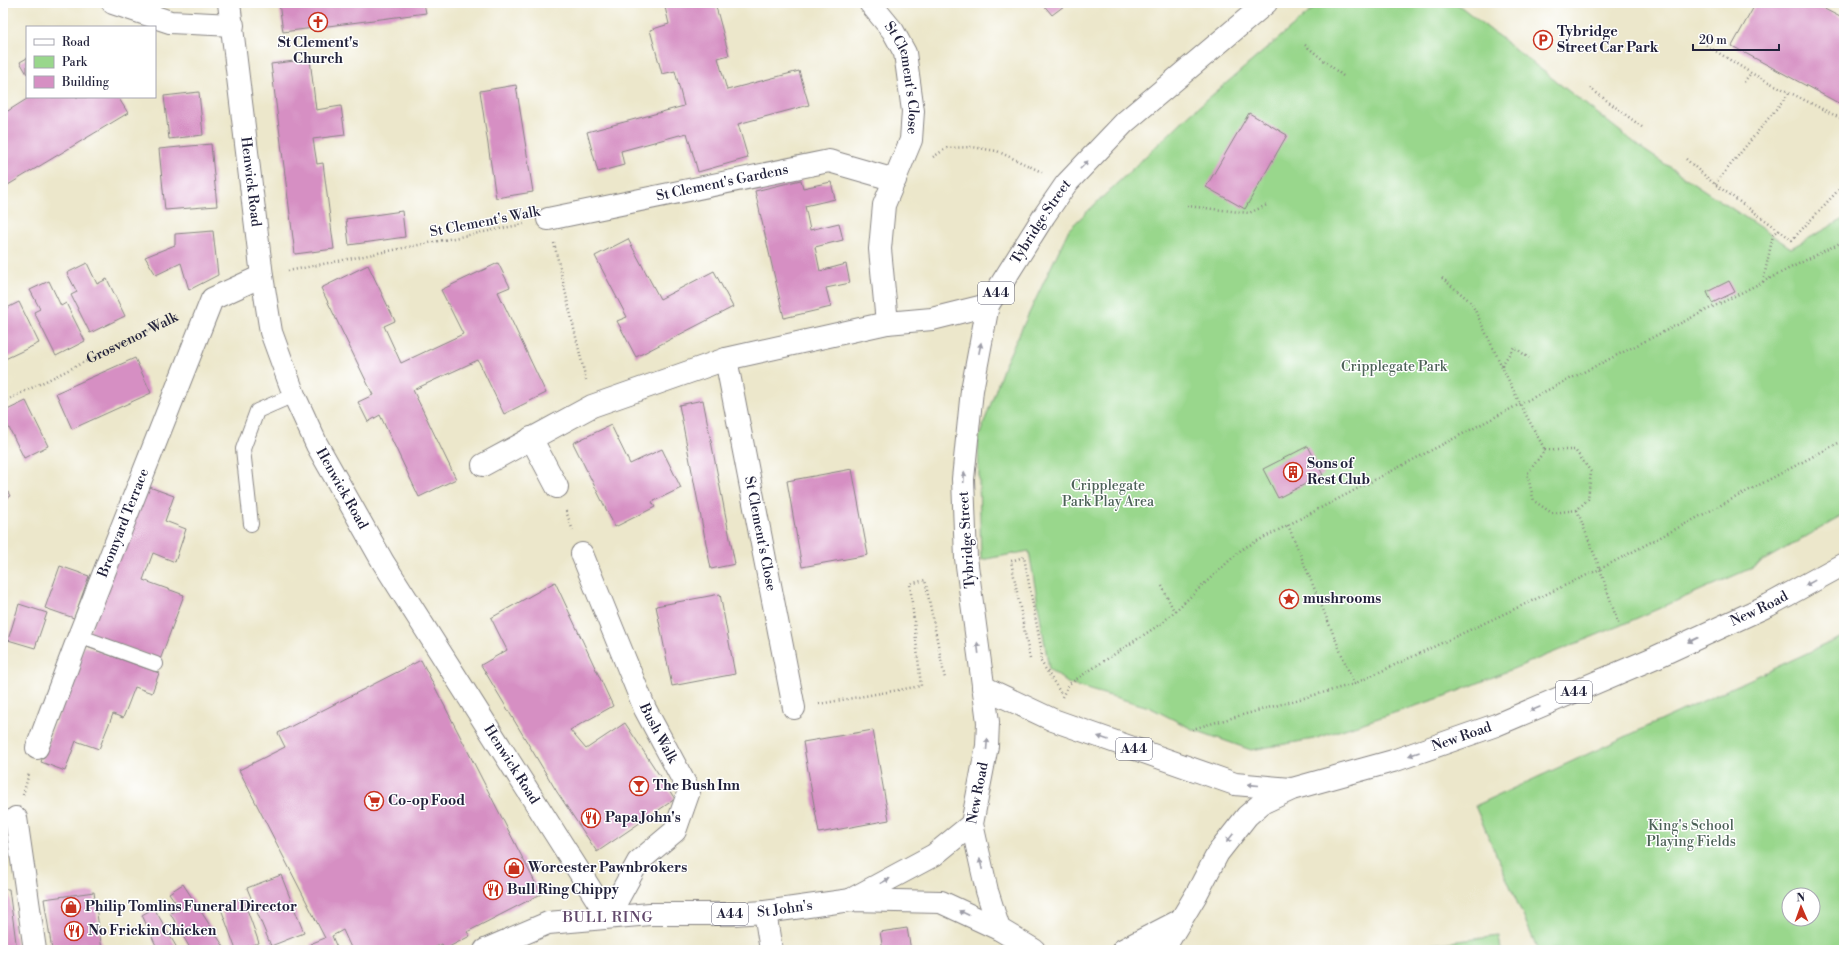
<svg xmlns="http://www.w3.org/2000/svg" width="1847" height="953" font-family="'Libre Bodoni',serif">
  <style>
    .green { fill: #99d78c; stroke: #5e7c64; fill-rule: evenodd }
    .building { fill: #d68fc3 }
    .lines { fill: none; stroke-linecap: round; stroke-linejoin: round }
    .service-casing { stroke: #878483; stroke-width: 16 }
    .minor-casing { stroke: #878483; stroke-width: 24 }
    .secondary-casing { stroke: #878483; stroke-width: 24 }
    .primary-casing { stroke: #878483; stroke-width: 24 }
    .path { stroke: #878483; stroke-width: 2.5; stroke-dasharray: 1 3; stroke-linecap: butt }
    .service { stroke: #fff; stroke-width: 14 }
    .minor { stroke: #fff; stroke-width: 22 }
    .secondary { stroke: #fff; stroke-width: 22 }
    .primary { stroke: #fff; stroke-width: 22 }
    .oneway { fill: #9c9ca7 }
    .labels { text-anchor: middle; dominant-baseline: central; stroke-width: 3; stroke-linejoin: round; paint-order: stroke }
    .shield { fill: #fff; stroke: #646476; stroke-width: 1 }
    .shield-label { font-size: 13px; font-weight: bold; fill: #22223b }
    .poi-label { font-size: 14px; font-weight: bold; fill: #22223b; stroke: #fff; text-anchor: start }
    .street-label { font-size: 14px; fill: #22223b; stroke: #fff }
    .park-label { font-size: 14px; fill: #4c6157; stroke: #fff }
    .neighbourhood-label { font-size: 15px; letter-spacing: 1px; fill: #61486b; stroke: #fff }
  </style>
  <rect width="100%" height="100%" fill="#fff"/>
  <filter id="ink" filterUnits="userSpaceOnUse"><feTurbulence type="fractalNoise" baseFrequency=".025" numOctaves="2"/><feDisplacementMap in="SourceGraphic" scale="8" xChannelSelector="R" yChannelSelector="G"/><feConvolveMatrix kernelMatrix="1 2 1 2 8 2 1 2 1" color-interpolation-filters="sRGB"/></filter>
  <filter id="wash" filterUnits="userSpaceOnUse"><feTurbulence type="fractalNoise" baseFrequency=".012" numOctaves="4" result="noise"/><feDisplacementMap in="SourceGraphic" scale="16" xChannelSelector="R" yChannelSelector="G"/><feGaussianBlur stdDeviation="0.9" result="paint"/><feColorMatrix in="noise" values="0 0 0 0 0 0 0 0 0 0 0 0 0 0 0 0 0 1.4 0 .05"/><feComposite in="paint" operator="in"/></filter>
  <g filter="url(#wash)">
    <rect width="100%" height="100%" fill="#ece7cb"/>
    <path class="green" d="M1320,3H1456L1644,150L1791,248L1844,219V515L1747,570L1619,626L1446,696L1314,739L1251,750L1192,729L1149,707L1069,684L1049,669L1029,551L981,560L978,440L1004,366L1069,229L1190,114Z
      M1844,636V950H1538L1475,806ZM1789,895H1813V919H1789Z
      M1499,936L1501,950H1385Z"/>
    <g id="blocks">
      <path class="building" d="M279,3H424L426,13L283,32Z
        M664,3H715L729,55L718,58L727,90L799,71L809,105L738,124L748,158L698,172L687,133L621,151L624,165L598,172L587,132L684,106L675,71L662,74L650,30L669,24Z
        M1042,3H1068L1052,15Z
        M1756,3H1813L1844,19V106L1732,46Z
        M27,58V74L20,62Z
        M310,59L316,110L341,106L345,135L313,139L317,164L323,163L334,249L295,254L271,64Z
        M516,85L533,192L496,198L480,91Z
        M199,92L203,135L169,139L164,96Z
        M30,97H118L128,113L3,188V114Z
        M1249,113L1287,135L1245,209L1206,187Z
        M211,144L217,206L165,210L159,149Z
        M801,180L803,188L831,182L835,199L805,206L810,230L839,223L843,240L815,247L820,271L846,264L850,283L826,288L831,307L784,318L755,191Z
        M402,211L405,237L349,245L346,219Z
        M213,231L218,275L189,290L181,263L156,275L145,257L175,245V234Z
        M628,239L660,299L714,271L733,307L636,357L617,321L627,317L595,256Z
        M87,263L97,284L107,279L125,316L90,333L71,295L77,292L67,273Z
        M498,263L510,287L498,292L546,393L504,414L478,360L413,390L456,479L419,497L380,415L368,422L358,402L373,395L321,288L368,265L395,321L384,326L401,363L463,334L441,290Z
        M49,281L61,306L66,303L85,341L56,356L34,312L40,309L30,290Z
        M1729,281L1735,292L1712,303L1707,292Z
        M19,302L39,343L3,360V310Z
        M135,358L151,393L72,429L56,393Z
        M703,400L735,564L711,569L679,405Z
        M26,401L48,446L24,458L3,416V412Z
        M611,425L630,464L662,449L681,488L652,502L655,507L615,527L573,443Z
        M1308,446L1323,475L1278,498L1263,469Z
        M852,469L868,555L802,567L787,481Z
        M3,483L10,496L3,500Z
        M144,485L174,496L165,521L186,529L175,562L153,553L143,580L184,595L160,660L89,634Z
        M60,566L89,576L74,618L45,608Z
        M555,582L613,706L570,730L586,749L625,723L675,799L597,852L557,792L481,665L507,650L491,618Z
        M720,594L735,674L672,686L656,606Z
        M19,604L47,613L35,648L8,640Z
        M84,646L159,673L152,693L135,687L123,718L113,714L99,749L76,741L65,771L41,762Z
        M421,660L541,894L467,932L470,936L445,949L442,944L429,950H352L343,930L332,936L338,950H312L310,944L325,938L239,770L285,747L278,733Z
        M873,730L889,820L819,833L803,742Z
        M281,875L304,933L271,946L247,888Z
        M183,884L226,950H191L170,913L180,909L169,893Z
        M3,889H9L17,950H3Z
        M94,892L102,950H52L44,899Z
        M243,898L259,943L236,950L220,906Z
        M154,908L177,948V950H158L142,915Z
        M907,928L911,950H883L880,932Z"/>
    </g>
  </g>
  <g filter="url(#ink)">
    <use href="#blocks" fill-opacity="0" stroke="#878483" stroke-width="1"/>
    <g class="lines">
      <g class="service-casing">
        <path id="service" d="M251,524L243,449L257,411L294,395
          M79,636L156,664"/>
      </g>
      <g class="minor-casing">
        <g id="minor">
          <path d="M113,3L170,22L233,25"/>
          <path id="s2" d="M870,3L893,31L905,53L913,111L911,140L884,205L880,249L887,323"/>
          <path id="s3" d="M548,219L829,161L895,180"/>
          <path id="s4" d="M726,359L794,708"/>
          <path d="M531,438L557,487"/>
          <path d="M483,465L592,406L726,359L887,323L932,319L988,305"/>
          <path id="s5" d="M582,554L645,709L689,791L675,831L638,862L608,917"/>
          <path id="s6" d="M37,748L79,636L212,299L262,276"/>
          <path d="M16,818L35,950"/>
          <path d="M765,912L771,950"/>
        </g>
      </g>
      <g class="secondary-casing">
        <g id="secondary">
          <path id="s7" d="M229,3L262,276L271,332L294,395L317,445L383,562L608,917"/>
        </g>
      </g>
      <g class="primary-casing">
        <g id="primary">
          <path d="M983,687L1053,720L1235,784L1291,789"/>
          <path d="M852,899L934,855L972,824"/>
          <path id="s8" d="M999,929L987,891L972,824L987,746L988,722L966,558L963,479L972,390L988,305L1044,216L1066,184L1125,122L1266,3"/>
          <path id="s9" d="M485,950L548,923L650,914H732L765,912L851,900L941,902L999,929L1034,950"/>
          <path d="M1123,950L1181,920"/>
          <path id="s10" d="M1163,950L1196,895L1218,853L1247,816L1262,803L1292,789L1393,761L1496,725L1656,657L1769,605L1844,564"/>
        </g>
      </g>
      <g class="path">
        <path d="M1305,45L1343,76"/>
        <path d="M1706,45L1751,73L1844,120"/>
        <path d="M1744,82L1751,73"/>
        <path d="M1590,88L1642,127"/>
        <path d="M933,157L947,148L972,147L997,151L1044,173"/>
        <path d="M1686,159L1712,182L1779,230L1773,235L1763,282"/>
        <path d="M1715,184L1790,92"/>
        <path d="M1187,206L1249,213L1267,205"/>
        <path d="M1779,230L1792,240L1844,184"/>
        <path d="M554,243L586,380"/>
        <path d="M288,271L524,224"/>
        <path d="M1442,278L1471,302L1520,404L1545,450"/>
        <path d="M1502,365L1514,347L1529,358"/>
        <path id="s1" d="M3,402L176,317"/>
        <path d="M1545,450H1575L1591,472L1588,499L1577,510L1552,513L1534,501L1527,474Z"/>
        <path d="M1577,510L1600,569L1619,626"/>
        <path d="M566,511L573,531"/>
        <path d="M1288,525L1354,684"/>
        <path d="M1162,586L1174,611"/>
        <path d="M1030,659L1011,561L1024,557L1042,653L1040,660L1062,695"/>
        <path d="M1062,697L1069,684L1162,623L1242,549L1520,404L1844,241"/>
        <path d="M819,704L921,686L910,584L925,580L945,679"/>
        <path d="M1192,729L1354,684L1600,569L1844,440"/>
        <path d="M23,795L29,773"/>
      </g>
      <use href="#service" class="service"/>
      <use href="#minor" class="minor"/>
      <use href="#secondary" class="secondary"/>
      <use href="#primary" class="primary"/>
    </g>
    <defs><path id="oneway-solid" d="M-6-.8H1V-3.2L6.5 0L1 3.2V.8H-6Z"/></defs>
    <g class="oneway">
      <use href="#oneway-solid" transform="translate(1084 165) rotate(-46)"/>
      <use href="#oneway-solid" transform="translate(980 348) rotate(-79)"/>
      <use href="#oneway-solid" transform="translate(964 477) rotate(-87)"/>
      <use href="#oneway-solid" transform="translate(1810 583) rotate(151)"/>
      <use href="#oneway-solid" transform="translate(1693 640) rotate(155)"/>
      <use href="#oneway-solid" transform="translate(978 648) rotate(-97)"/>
      <use href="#oneway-solid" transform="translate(1535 709) rotate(157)"/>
      <use href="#oneway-solid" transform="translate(1103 738) rotate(-161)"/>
      <use href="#oneway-solid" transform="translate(987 744) rotate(-85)"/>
      <use href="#oneway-solid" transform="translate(1414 754) rotate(161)"/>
      <use href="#oneway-solid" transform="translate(1253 785) rotate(-175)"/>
      <use href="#oneway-solid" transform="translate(1230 838) rotate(128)"/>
      <use href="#oneway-solid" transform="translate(981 864) rotate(-102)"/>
      <use href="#oneway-solid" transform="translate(885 881) rotate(-28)"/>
      <use href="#oneway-solid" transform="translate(964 913) rotate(-155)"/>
    </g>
  </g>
  <defs>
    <g id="church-ring" transform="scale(1)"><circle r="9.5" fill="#fff" stroke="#c8321e" stroke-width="1.5"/><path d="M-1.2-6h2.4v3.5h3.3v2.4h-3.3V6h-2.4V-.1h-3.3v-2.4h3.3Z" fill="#c8321e"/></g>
    <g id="parking-ring" transform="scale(1)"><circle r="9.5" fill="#fff" stroke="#c8321e" stroke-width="1.5"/><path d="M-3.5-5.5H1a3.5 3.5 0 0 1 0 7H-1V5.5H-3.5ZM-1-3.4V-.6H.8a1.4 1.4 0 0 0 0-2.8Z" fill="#c8321e"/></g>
    <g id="building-ring" transform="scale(1)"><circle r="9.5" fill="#fff" stroke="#c8321e" stroke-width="1.5"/><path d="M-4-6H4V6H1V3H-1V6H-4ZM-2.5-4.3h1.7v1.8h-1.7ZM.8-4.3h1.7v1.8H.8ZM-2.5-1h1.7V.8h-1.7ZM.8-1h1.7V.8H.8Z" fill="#c8321e"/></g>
    <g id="sight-ring" transform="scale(1)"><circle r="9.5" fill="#fff" stroke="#c8321e" stroke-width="1.5"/><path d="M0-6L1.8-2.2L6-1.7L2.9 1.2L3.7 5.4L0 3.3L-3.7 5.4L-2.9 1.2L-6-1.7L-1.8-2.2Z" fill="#c8321e"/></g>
    <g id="bar-ring" transform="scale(1)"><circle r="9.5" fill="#fff" stroke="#c8321e" stroke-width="1.5"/><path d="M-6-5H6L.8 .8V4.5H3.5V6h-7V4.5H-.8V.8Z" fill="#c8321e"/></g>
    <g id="supermarket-ring" transform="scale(1)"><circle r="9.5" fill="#fff" stroke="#c8321e" stroke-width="1.5"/><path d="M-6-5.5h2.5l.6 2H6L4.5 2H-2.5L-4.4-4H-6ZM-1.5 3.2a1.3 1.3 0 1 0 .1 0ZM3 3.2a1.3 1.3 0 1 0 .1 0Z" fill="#c8321e"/></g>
    <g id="restaurant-ring" transform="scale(1)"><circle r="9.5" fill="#fff" stroke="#c8321e" stroke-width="1.5"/><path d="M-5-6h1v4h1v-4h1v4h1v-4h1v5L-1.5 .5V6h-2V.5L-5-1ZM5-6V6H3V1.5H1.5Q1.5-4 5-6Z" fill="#c8321e"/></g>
    <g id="shop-ring" transform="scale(1)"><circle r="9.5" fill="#fff" stroke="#c8321e" stroke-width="1.5"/><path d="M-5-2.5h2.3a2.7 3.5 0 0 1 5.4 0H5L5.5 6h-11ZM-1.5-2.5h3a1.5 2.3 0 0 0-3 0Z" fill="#c8321e"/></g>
  </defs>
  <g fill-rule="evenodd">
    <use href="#church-ring" x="318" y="22"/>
    <use href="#parking-ring" x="1543" y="40"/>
    <use href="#building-ring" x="1293" y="472"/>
    <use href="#sight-ring" x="1289" y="599"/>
    <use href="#bar-ring" x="639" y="786"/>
    <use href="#supermarket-ring" x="374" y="801"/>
    <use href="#restaurant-ring" x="591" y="818"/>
    <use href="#shop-ring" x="514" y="868"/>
    <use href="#restaurant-ring" x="493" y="890"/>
    <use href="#shop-ring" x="71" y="907"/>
    <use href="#restaurant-ring" x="74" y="931"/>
  </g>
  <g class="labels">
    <g class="shield">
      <rect x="978" y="282" width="36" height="22" rx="3"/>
      <rect x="1556" y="681" width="36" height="22" rx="3"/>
      <rect x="1116" y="738" width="36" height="22" rx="3"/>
      <rect x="712" y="903" width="36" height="22" rx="3"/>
    </g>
    <g class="shield-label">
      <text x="996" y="293">A44</text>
      <text x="1574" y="692">A44</text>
      <text x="1134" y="749">A44</text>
      <text x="730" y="914">A44</text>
    </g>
    <g class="poi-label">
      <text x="1557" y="32">Tybridge<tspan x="1557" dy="16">Street Car Park</tspan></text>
      <text x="318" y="43" text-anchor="middle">St Clement's<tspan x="318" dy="16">Church</tspan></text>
      <text x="1307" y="464">Sons of<tspan x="1307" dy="16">Rest Club</tspan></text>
      <text x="1303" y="599">mushrooms</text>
      <text x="653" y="786">The Bush Inn</text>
      <text x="388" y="801">Co-op Food</text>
      <text x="605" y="818">Papa John's</text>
      <text x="528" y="868">Worcester Pawnbrokers</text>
      <text x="507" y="890">Bull Ring Chippy</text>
      <text x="85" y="907">Philip Tomlins Funeral Director</text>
      <text x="88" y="931">No Frickin Chicken</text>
    </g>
    <g class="street-label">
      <text stroke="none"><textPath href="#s2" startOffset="85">St Clement's Close</textPath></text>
      <text stroke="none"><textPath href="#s7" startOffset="180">Henwick Road</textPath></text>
      <text stroke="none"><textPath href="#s3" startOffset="178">St Clement's Gardens</textPath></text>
      <text transform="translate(485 222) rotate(-11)">St Clement's Walk</text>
      <text stroke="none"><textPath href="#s8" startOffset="731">Tybridge Street</textPath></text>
      <text stroke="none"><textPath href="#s1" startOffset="144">Grosvenor Walk</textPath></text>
      <text stroke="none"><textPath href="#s7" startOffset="504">Henwick Road</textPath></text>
      <text stroke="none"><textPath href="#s6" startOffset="241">Bromyard Terrace</textPath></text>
      <text stroke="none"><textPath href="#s4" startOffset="178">St Clement's Close</textPath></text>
      <text transform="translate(967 540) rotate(-94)">Tybridge Street</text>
      <text stroke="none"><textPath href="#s10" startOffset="713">New Road</textPath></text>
      <text stroke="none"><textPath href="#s5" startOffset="195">Bush Walk</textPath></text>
      <text stroke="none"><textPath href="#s10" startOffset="389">New Road</textPath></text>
      <text stroke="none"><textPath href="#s7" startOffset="828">Henwick Road</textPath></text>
      <text stroke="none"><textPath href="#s8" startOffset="140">New Road</textPath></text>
      <text stroke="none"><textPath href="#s9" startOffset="306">St John's</textPath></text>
    </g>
    <g class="park-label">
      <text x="1394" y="367">Cripplegate Park</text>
      <text x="1108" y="486">Cripplegate<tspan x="1108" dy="16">Park Play Area</tspan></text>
      <text x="1691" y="826">King's School<tspan x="1691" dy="16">Playing Fields</tspan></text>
    </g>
    <g class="neighbourhood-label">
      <text x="608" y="917">BULL RING</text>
    </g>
  </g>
  <rect width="1847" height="953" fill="none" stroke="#fff" stroke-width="16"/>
  <rect x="26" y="26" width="130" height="72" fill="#ffffff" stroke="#a7a7b1"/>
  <rect x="34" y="39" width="20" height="6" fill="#ffffff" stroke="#a7a7b1"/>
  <text x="62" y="46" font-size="12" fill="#22223b">Road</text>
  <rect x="34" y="56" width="20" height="12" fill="#99d78c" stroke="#a7a7b1"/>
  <text x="62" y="66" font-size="12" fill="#22223b">Park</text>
  <rect x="34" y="76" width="20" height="12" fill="#d68fc3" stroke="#a7a7b1"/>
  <text x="62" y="86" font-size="12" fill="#22223b">Building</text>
  <g transform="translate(1801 907) rotate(358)"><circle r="19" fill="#ffffff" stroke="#a7a7b1"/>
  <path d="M0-3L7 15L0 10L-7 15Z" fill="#c8321e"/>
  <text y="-6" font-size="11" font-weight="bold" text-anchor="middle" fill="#22223b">N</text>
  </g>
  <path d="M1693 44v6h86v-6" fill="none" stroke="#22223b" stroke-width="2"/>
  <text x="1699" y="44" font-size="12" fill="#22223b" stroke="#ffffff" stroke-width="3" paint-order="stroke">20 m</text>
</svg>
